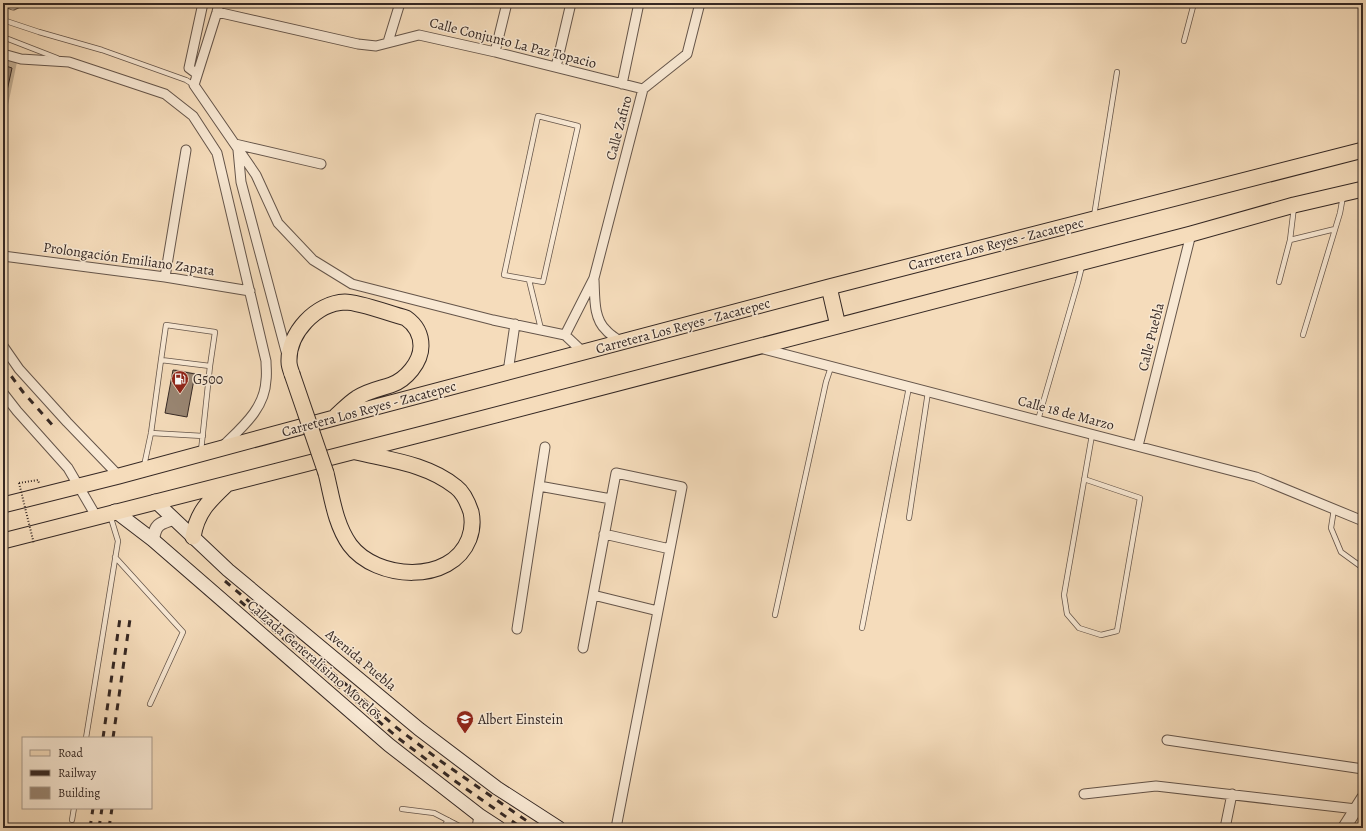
<svg xmlns="http://www.w3.org/2000/svg" width="1366" height="831" font-family="Alegreya,serif">
  <style>
    .shadow { fill: #0003 }
    .building { fill: #998673; stroke: #352824 }
    .lines { fill: none; stroke-linecap: round; stroke-linejoin: round }
    .service-casing { stroke: #65554a; stroke-width: 6 }
    .minor-casing { stroke: #65554a; stroke-width: 11 }
    .tertiary-casing { stroke: #65554a; stroke-width: 14 }
    .secondary-casing { stroke: #352824; stroke-width: 15 }
    .primary-casing { stroke: #352824; stroke-width: 17 }
    .path { stroke: #352824; stroke-width: 2; stroke-dasharray: 1 2; stroke-linecap: butt }
    .service { stroke: #f8e8d3; stroke-width: 4.5 }
    .minor { stroke: #f8e8d3; stroke-width: 9 }
    .tertiary { stroke: #f8e8d3; stroke-width: 12 }
    .secondary { stroke: #f8e8d3; stroke-width: 13 }
    .primary { stroke: #f5dcbb; stroke-width: 15 }
    .rail { stroke: #352824; stroke-width: 3; stroke-dasharray: 7 7; stroke-linecap: butt }
    .primary-bridge-casing { stroke: #352824; stroke-width: 17; stroke-linecap: butt }
    .path-bridge { stroke: #352824; stroke-width: 2; stroke-dasharray: 1 2; stroke-linecap: butt }
    .primary-bridge { stroke: #f5dcbb; stroke-width: 15 }
    .labels { text-anchor: middle; dominant-baseline: central; stroke-width: 3; stroke-linejoin: round; paint-order: stroke }
    .street-label { font-size: 14px; fill: #352824; stroke: #f8e8d3 }
    .poi-label { font-size: 14px; fill: #352824; stroke: #f8e8d3; text-anchor: start }
  </style>
  <rect width="100%" height="100%" fill="#f5dcbb"/>
  <filter id="stains"><feTurbulence type="fractalNoise" baseFrequency=".005" numOctaves="4"/><feColorMatrix values="0 0 0 0 .2 0 0 0 0 .09 0 0 0 0 .02 0 0 0 .5 -.17"/></filter>
  <radialGradient id="worn" r=".72"><stop offset=".6" stop-color="#630" stop-opacity="0"/><stop offset="1" stop-color="#630" stop-opacity=".3"/></radialGradient>
  <path class="shadow" d="M3,58L17,62L3,129Z
    M175,369L195,373L187,416L174,370Z"/>
  <path class="building" d="M3,65L12,68L3,109Z
    M173,370L195,374L187,417L165,413Z"/>
  <g class="lines">
    <g class="service-casing">
      <path id="service" d="M3,20L39,32L102,50L186,80L194,85
        M3,37L57,58
        M1184,41L1194,3
        M538,116L578,126L543,282L504,275Z
        M1094,216L1117,72
        M1290,240L1335,229
        M529,280L541,329
        M1279,282L1290,240L1294,207
        M1303,335L1340,213L1343,196
        M161,360L166,325L215,332L210,366
        M1038,420L1078,282L1082,266
        M151,433L203,436
        M144,466L151,433L161,360L210,366L201,451
        M1084,479L1140,498L1117,631L1101,635L1079,628L1067,614L1064,595L1092,435
        M1334,509L1331,528L1341,552L1363,568
        M909,518L928,392
        M115,557L183,632L150,704
        M775,615L826,382L831,367
        M862,628L909,387
        M86,738L118,541L110,515
        M402,809L434,813L463,828
        M72,820L74,808
        M443,828L448,820"/>
    </g>
    <g class="minor-casing">
      <path id="minor" d="M8,3L13,5L17,3
        M219,3L217,12L194,85L256,175L278,223L313,260L352,284L493,320L565,335L583,352
        M217,12L358,44L376,46L419,35L495,52L643,89
        M388,42L400,3
        M495,52L507,3
        M3,54L21,59L69,62L165,94L193,116L217,153L266,361C266,367 267,374 266,380C265,409 241,428 222,447
        M556,67L571,3
        M197,74L189,68L203,3
        M622,84L639,3
        M235,144L321,164
        M238,150L241,182L287,355
        M3,256L165,277L250,291
        M165,277L186,150
        M594,280C595,296 593,318 606,330C610,335 616,338 621,342
        M565,335L594,278L643,89L687,54L700,3
        M3,346L19,369L67,422L119,476
        M760,348L1256,477L1363,521
        M508,372L515,324
        M3,393L17,411L68,468L96,516
        M1138,446L1191,234
        M539,486L611,499
        M604,534L670,549
        M593,595L658,611
        M517,629L545,447
        M583,648L616,473L682,487L616,828
        M1167,740L1363,769
        M1084,794L1156,786L1356,809
        M477,828L479,815
        M1225,828L1232,794"/>
    </g>
    <g class="tertiary-casing">
      <path id="tertiary" d="M153,540C155,525 159,523 174,519
        M1344,828L1363,798"/>
    </g>
    <g class="secondary-casing">
      <path id="secondary" d="M155,501L228,570L419,729L497,788L559,828
        M115,511L153,540L389,745L479,815L499,828"/>
    </g>
    <g class="primary-casing">
      <path id="primary" d="M829,287L838,326
        M292,374C291,371 289,366 289,362C288,333 316,303 345,302C360,302 390,314 406,318C416,325 421,334 421,346C421,362 406,380 391,385C379,389 367,391 357,398C349,403 343,410 336,416
        M326,473C332,497 335,524 350,545C376,580 451,585 469,539C472,531 473,521 471,512C468,503 464,493 456,487C428,464 390,460 356,452
        M3,505L119,476L334,418L829,287L1363,150
        M193,537C197,512 209,501 227,484
        M3,541L434,431L1191,234L1294,205L1363,189"/>
    </g>
    <path class="path" d="M19,483L38,480L39,483"/>
    <use href="#service" class="service"/>
    <use href="#minor" class="minor"/>
    <use href="#tertiary" class="tertiary"/>
    <use href="#secondary" class="secondary"/>
    <use href="#primary" class="primary"/>
    <path class="rail" d="M3,365L23,392L56,429
      M225,581L397,728L442,762L537,828
      M240,601L398,738L455,781L522,828
      M103,738L120,618
      M113,738L130,619
      M3,823L5,828
      M90,828L93,808
      M99,828L102,808
      M109,828L112,808"/>
    <g class="primary-bridge-casing">
      <path id="primary-bridge" d="M292,374L326,473"/>
    </g>
    <path class="path-bridge" d="M19,483L34,544"/>
    <use href="#primary-bridge" class="primary-bridge"/>
  </g>
  <defs>
    <g id="fuel-pin" transform="scale(0.9)"><path d="M0 17L-7.5 6A9.5 9.5 0 1 1 7.5 6Z" fill="#8f2418" stroke="#f8e8d3"/><path d="M-5.5-6h7V0h2V4h1.3V-2.5L3-4.5l.8-.8L6-3V5H2.5V1h-1V6h-7ZM-4.2-4.7v3.2H.2V-4.7Z" fill="#fff"/></g>
    <g id="school-pin" transform="scale(0.9)"><path d="M0 17L-7.5 6A9.5 9.5 0 1 1 7.5 6Z" fill="#8f2418" stroke="#f8e8d3"/><path d="M0-5L7-2L0 1L-7-2ZM-4 1L0 2.5L4 1V4Q0 6-4 4Z" fill="#fff"/></g>
  </defs>
  <g fill-rule="evenodd">
    <use href="#fuel-pin" x="180" y="379"/>
    <use href="#school-pin" x="465" y="719"/>
  </g>
  <g class="labels">
    <g class="street-label">
      <text transform="translate(513 43) rotate(14)">Calle Conjunto La Paz Topacio</text>
      <text transform="translate(619 128) rotate(-75)">Calle Zafiro</text>
      <text transform="translate(996 244) rotate(-14)">Carretera Los Reyes - Zacatepec</text>
      <text transform="translate(129 259) rotate(8)">Prolongación Emiliano Zapata</text>
      <text transform="translate(683 326) rotate(-15)">Carretera Los Reyes - Zacatepec</text>
      <text transform="translate(1151 337) rotate(-76)">Calle Puebla</text>
      <text transform="translate(369 409) rotate(-15)">Carretera Los Reyes - Zacatepec</text>
      <text transform="translate(1066 413) rotate(15)">Calle 18 de Marzo</text>
      <text transform="translate(315 660) rotate(41)">Calzada Generalísimo Morelos</text>
      <text transform="translate(361 660) rotate(40)">Avenida Puebla</text>
    </g>
    <g class="poi-label">
      <text x="193" y="379">G500</text>
      <text x="478" y="719">Albert Einstein</text>
    </g>
  </g>
  <rect width="1366" height="831" fill="none" stroke="#f5dcbb" stroke-width="16"/>
  <rect x="4" y="4" width="1358" height="823" fill="none" stroke="#352824" stroke-width="2"/>
  <rect x="8" y="8" width="1350" height="815" fill="none" stroke="#352824"/>
  <rect x="22" y="737" width="130" height="72" fill="#f8e8d3" stroke="#aa9b8d"/>
  <rect x="30" y="750" width="20" height="6" fill="#f5dcbb" stroke="#aa9b8d"/>
  <text x="58" y="757" font-size="12" fill="#352824">Road</text>
  <rect x="30" y="770" width="20" height="6" fill="#352824" stroke="#aa9b8d"/>
  <text x="58" y="777" font-size="12" fill="#352824">Railway</text>
  <rect x="30" y="787" width="20" height="12" fill="#998673" stroke="#aa9b8d"/>
  <text x="58" y="797" font-size="12" fill="#352824">Building</text>
  <rect width="100%" height="100%" filter="url(#stains)"/>
  <rect width="100%" height="100%" fill="url(#worn)"/>
</svg>
